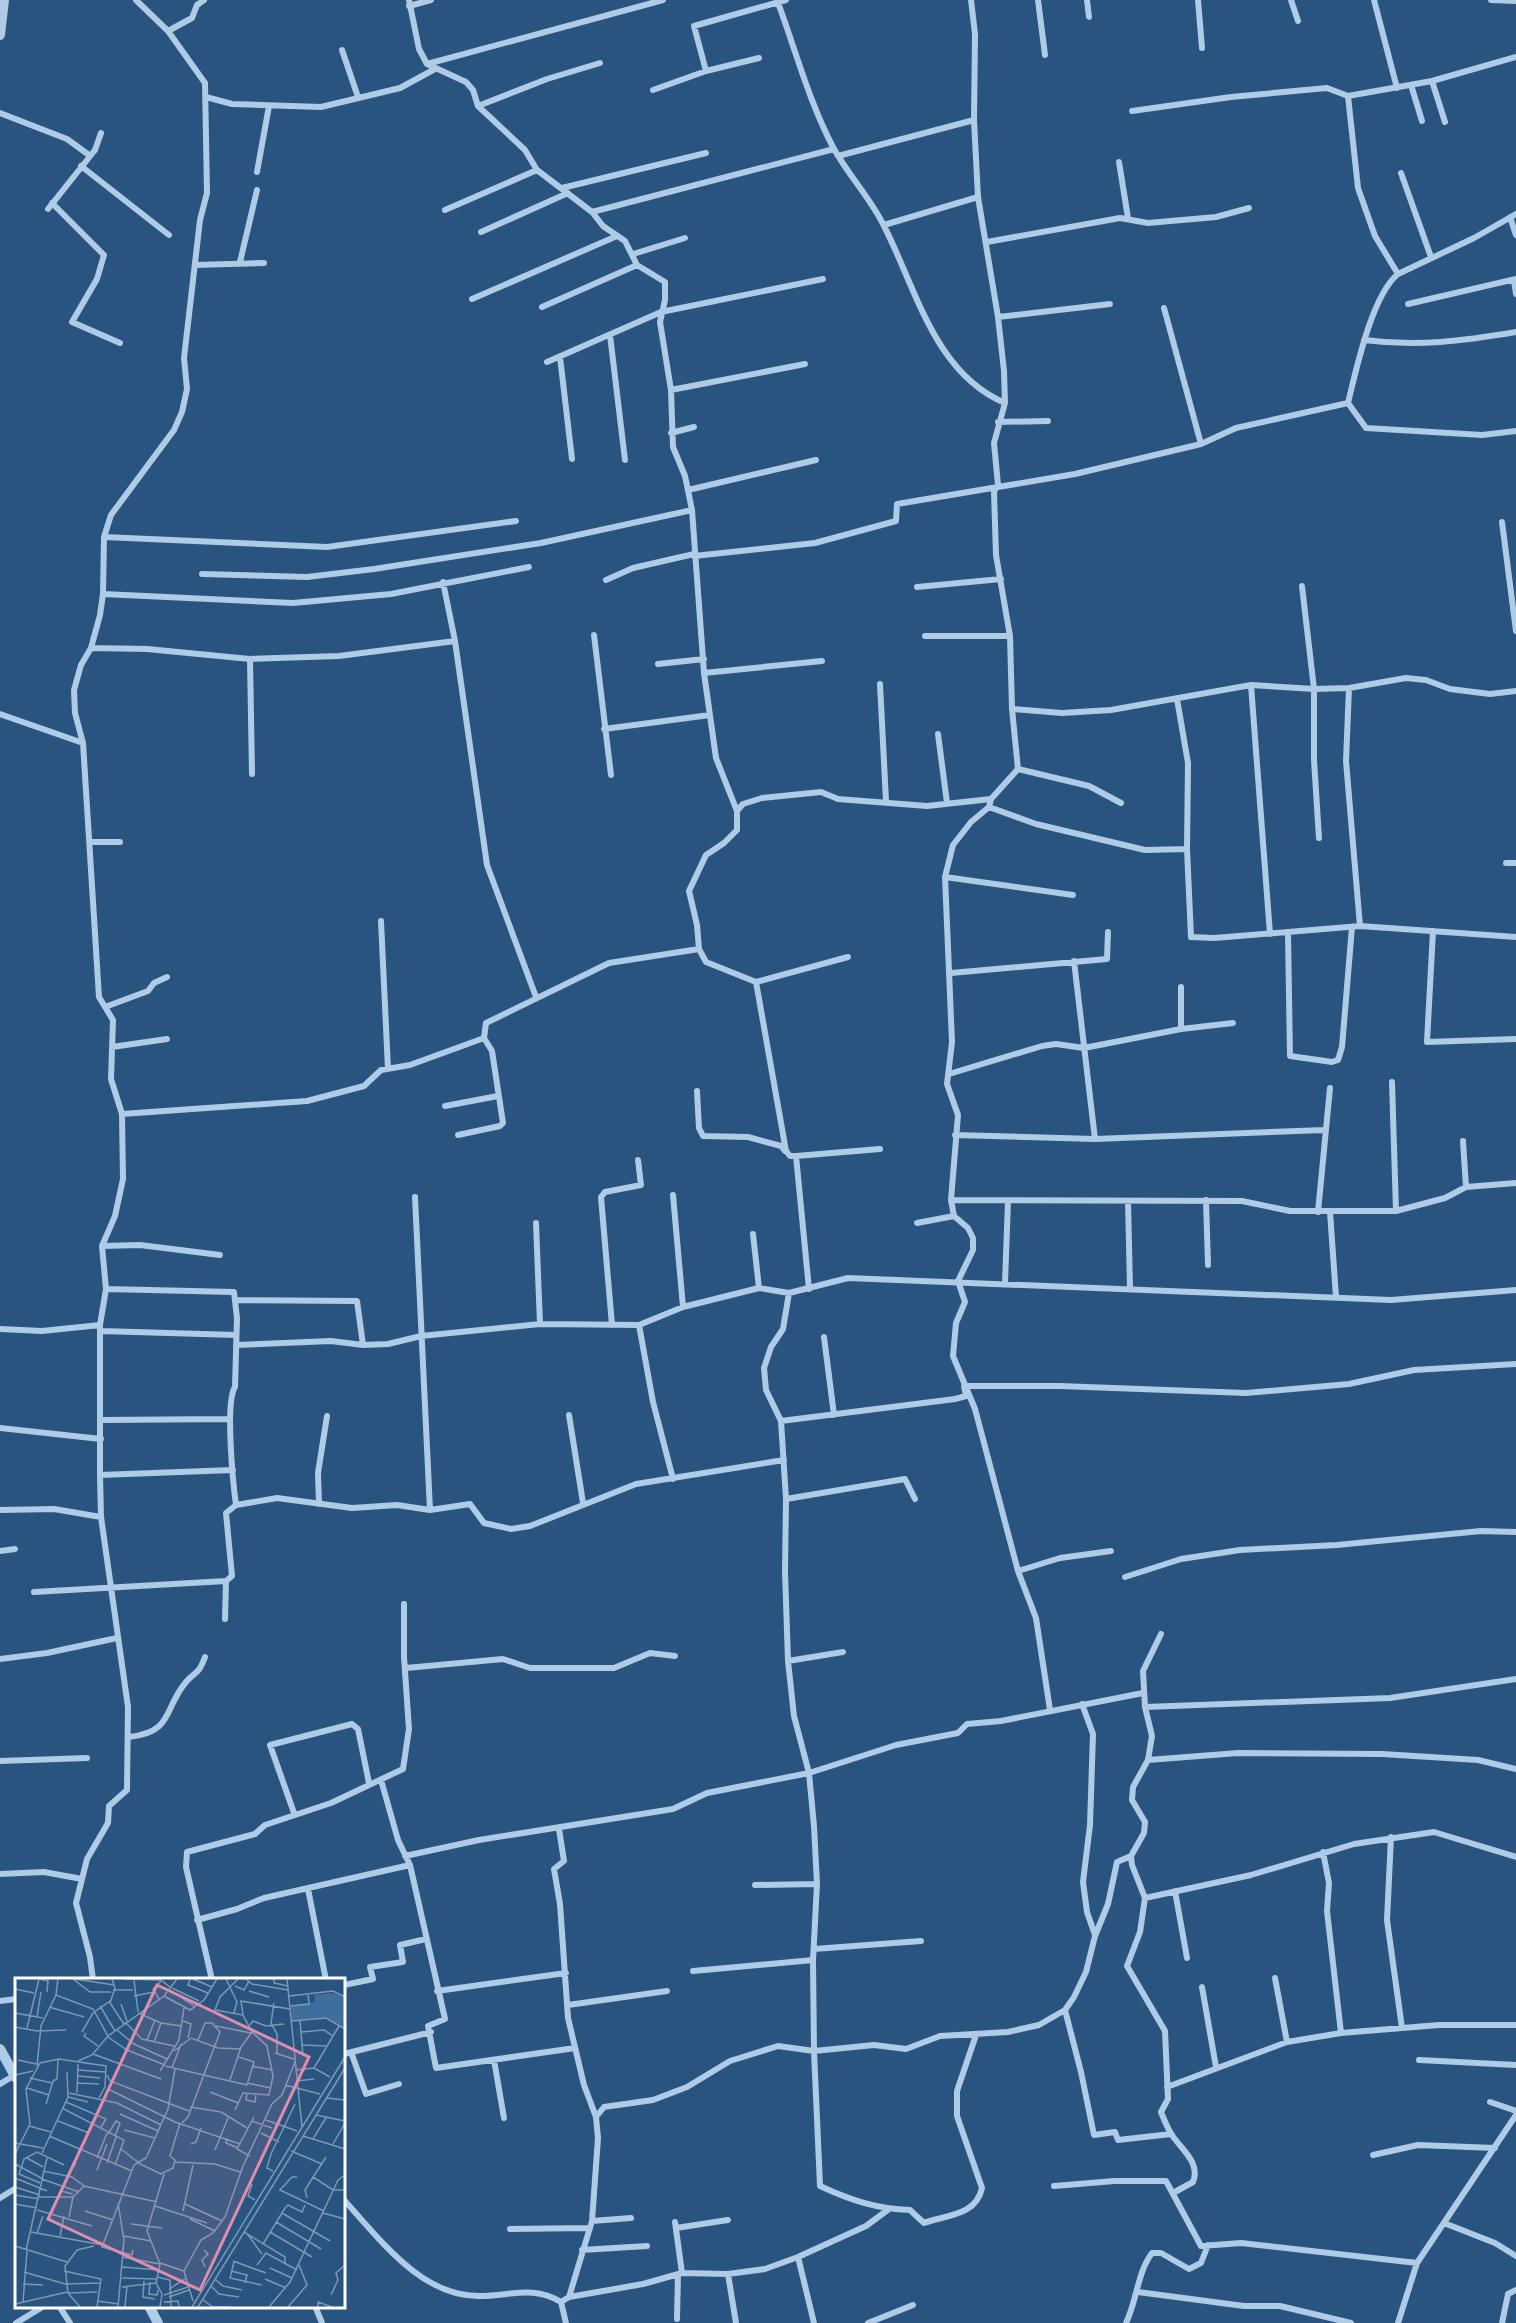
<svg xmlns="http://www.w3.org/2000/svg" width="1516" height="2323" font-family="'Archivo Narrow',sans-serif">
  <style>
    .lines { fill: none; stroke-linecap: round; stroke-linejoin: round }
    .minor { stroke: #afcbe5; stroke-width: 6 }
    .tertiary { stroke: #afcbe5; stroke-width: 10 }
    .inset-road { fill: none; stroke: #7e98b2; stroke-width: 1.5 }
    .view { fill: #e08cad; fill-opacity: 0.15; stroke: #e08cad; stroke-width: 3 }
    .inset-edge { fill: none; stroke: #fff; stroke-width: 3 }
  </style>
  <rect width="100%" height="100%" fill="#28547f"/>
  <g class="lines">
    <path class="minor" d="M409,0L419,49L427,64L466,82L473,90L478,106L525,150L537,170L592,212L603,226L625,241L637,265L665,282V300L660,322L671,390L673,447L685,476L692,510L704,673L716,758L737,811V830L724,843L706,855L689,891L697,925L699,949L706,962L756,982L786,1151L790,1156H796L880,1149
      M777,0C796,51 809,102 834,149C849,176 871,199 884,226C916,288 934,373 1005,403
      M971,0L975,34L974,120L978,197L998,317L1004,371L1005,403L994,443L998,485L994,492L996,555L1010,636L1012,709L1018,769L991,799L989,807L971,822L953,845L945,877L952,1042L947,1084L958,1115L951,1200L954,1216L968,1228L973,1238V1250L958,1281L965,1302L956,1323L953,1356L975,1409L1018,1571L1036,1618L1050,1710
      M1038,0L1045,55
      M1087,0L1089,17
      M1198,0L1202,48
      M1291,0L1298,21
      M1374,0L1397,88
      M1491,0L1516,1
      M409,6L431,0
      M168,31L192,18L197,5L204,0
      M342,50L358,97
      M427,64L663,0
      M706,71L694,26L786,0
      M1432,81L1445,122
      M1411,85L1422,121
      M653,90L706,71L759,58
      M1348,96L1358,188L1375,236L1398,274
      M206,97L232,104L321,107L400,88L435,69
      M478,106L547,79L600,63
      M1132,111L1231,97L1327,88L1348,96L1432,81L1516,57
      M0,113L67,139L89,155
      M838,156L974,120
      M1119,162L1128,218
      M81,166L169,235
      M257,172L269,106
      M1401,173L1431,257
      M562,188L706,153
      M52,203L104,255L97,279L72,322L120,343
      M48,209L95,150L101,133
      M445,210L537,170
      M592,212L834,149
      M1516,214L1474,238L1398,274C1372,295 1356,370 1348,403L1366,428L1482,435L1516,431
      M1510,217L1516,235
      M884,225L978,197
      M481,232L568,193
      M987,242L1120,218L1148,223L1216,217L1249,208
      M633,254L685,238
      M240,262L257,190
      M195,265L264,263
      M1514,280L1516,294
      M472,299L617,236
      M1408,304L1516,279
      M542,307L637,265
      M1164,308L1201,444
      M998,317L1110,304
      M610,335L625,460
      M1364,340C1418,347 1463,341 1516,332
      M560,357L572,459
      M547,362L661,312L823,279
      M671,390L805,364
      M998,422L1048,421
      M671,433L694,427
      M688,490L816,460
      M1502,522L1516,631
      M104,537L327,547L516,521
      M694,556L815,543L896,521L897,504L1075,474L1201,444L1236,428L1348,403
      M202,574L307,577L374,569L541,543L692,510
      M606,580L633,568L694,554
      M443,582L455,641L487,865L536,997
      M1302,586L1314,689V760L1319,838
      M917,587L1001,579
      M103,594L293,603L391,594L529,567
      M594,635L611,775
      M925,636H1010
      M91,648L147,649L250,659L339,656L455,641
      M250,659L252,774
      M658,664L704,659
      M704,673L822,661
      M880,684L886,801
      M1251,685L1270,934
      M1349,688L1346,761L1360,926
      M1177,699L1188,763L1187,849L1191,937L1214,938L1360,926L1516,937
      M1012,709L1062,713L1111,710L1251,685L1314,689L1349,688L1406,678L1426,680L1450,689L1490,694L1516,691
      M0,714L83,743
      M604,729L710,715
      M938,734L947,803
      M1018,769L1089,786L1121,803
      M989,807L1036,824L1145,850L1187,849
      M737,811L743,804L762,798L821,792L838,799L927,806L991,799
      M91,842H120
      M1506,863H1516
      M945,877L1073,895
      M381,921L388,1069
      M1433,931L1427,1042L1516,1039
      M1288,933L1290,1056L1332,1062L1338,1060L1342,1047L1352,927
      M1074,961L1095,1139
      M951,973L1107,959L1108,932
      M756,982L848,957
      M105,1007L148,991L154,983L167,977
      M1181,1029V987
      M112,1047L167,1039
      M949,1074L1042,1046L1056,1044L1084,1048L1181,1029L1233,1023
      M1392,1082L1396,1211
      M697,1091L699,1128L703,1136L748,1137L781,1146L785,1151
      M445,1106L498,1096
      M122,1114L307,1101L364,1086L381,1070L410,1065L484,1038L486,1023L609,963L699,949
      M458,1135L500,1126L503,1123L492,1051L484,1038
      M955,1135L1095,1139L1324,1130
      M1463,1141L1466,1187
      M796,1156L809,1289
      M673,1195L683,1307
      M415,1197L430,1510
      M951,1200L1242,1201L1290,1211H1396L1445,1198L1466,1187L1516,1183
      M1206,1200L1208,1265
      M1128,1201L1130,1288
      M1318,1212L1330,1088
      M1330,1212L1336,1297
      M536,1223L540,1324
      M917,1223L954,1216
      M753,1234L759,1288
      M102,1246L140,1245L220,1255
      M1005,1283L1008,1201
      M106,1289L234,1292L237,1318L235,1387C225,1402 233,1483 236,1505
      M789,1293L783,1329L771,1347L764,1368L766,1390L781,1421L786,1499L785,1571L788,1661L794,1716L809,1773L814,1826L817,1884L813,1960L814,2051L820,2186C850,2200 877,2209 910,2210L924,2223C946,2215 976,2216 982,2188L957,2116V2091L976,2035
      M236,1300L357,1301L363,1345
      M612,1325L601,1197L605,1192L641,1185L638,1160
      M639,1325L653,1402L673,1479
      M0,1329L42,1331L100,1325
      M101,1331L236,1335
      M824,1337L834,1415
      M236,1345L331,1341L363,1345L388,1344L421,1336L540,1324L639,1325L683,1307L759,1288L789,1293L848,1278L1391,1300L1516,1290
      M569,1415L583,1503
      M102,1420L230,1419
      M781,1421L955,1399L966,1396L964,1386H1060L1246,1393L1349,1384L1414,1370L1516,1364
      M0,1428L101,1439
      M100,1475L233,1470
      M786,1499L905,1479L915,1499
      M319,1504L318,1473L327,1416
      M0,1510L54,1509L101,1517
      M0,1551L15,1549
      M1018,1571L1060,1558L1111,1551
      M1125,1577L1181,1559L1240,1550L1337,1545L1481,1531L1516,1532
      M34,1592L226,1581
      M225,1619L226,1581L232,1576L226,1513L236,1505L277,1498L352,1508L397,1505L430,1510L470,1504L484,1523L511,1529L530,1526L636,1484L784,1460
      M1161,1634L1143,1671L1145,1707L1152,1736L1148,1760L1133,1787L1132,1800L1145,1822L1144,1833L1131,1856L1132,1865L1145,1898L1140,1932L1127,1966L1165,2031L1168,2099L1161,2112C1164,2119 1167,2128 1172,2135C1181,2149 1201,2163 1193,2182L1173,2193
      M0,1659L47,1653L117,1638
      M788,1661L843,1652
      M406,1668L503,1659L530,1668H614L650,1653L675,1656
      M1082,1704L1093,1734L1090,1825L1083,1882L1087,1912L1095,1935
      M1145,1707L1390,1698L1516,1679
      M129,1737C174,1732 163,1709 186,1682C196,1670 198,1676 205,1657
      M1148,1760L1238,1753L1382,1754L1478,1760L1516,1769
      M0,1761L87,1758
      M381,1780L398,1840L410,1865L445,2019L428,2026L436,2068L575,2048
      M294,1813L270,1745L352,1724L358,1729L369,1783
      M559,1829L564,1861L554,1869L560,1904L568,2018L584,2085L596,2117L598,2138L592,2221L569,2297L561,2302
      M1391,1837L1387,1920L1402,2028
      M1323,1852L1329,1883L1327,1911L1341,2033
      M405,1856L479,1840L673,1809L707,1793L809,1773L896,1745L958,1733L967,1724L1001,1721L1143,1693
      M0,1874L44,1872L82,1879
      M755,1885L817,1884
      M308,1889L326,1980
      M1175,1891L1187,1958
      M1145,1898L1251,1875L1354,1844L1434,1832L1516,1857
      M197,1920L237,1909L264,1898L410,1865
      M814,1949L921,1941
      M693,1971L813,1960
      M1275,1978L1287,2042
      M93,1980L90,1957L76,1903L87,1859L108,1823L109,1806L127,1790L128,1707L101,1517L100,1475V1325L106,1289L102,1246L115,1216L123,1179L122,1114L111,1079L113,1020L99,997L83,743L75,713L74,690L81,665L91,648L100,615L103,594L104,537L111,515L174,430L182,412L187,389L184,358L200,220L207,193L205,83L168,31L136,0
      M212,1980L186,1867L187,1852L255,1834L265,1825L331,1803L403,1769L409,1729L404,1657V1604
      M344,1985L373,1979L370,1967L403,1962L400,1945L426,1939
      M1202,1987L1216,2067
      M437,1991L566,1973
      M0,2001L16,1999
      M568,2005L667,1991
      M1065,2010L1081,2072L1094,2135L1115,2132L1118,2140L1171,2134
      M351,2052L366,2094L399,2084
      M344,2054L431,2032
      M494,2060L504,2118
      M1419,2060L1516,2065
      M0,2084L15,2075
      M1167,2087L1287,2042L1341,2033L1439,2025H1516
      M1490,2102L1516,2111
      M596,2117L604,2107L653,2100L687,2087L730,2061L778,2046L814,2051L874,2045L906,2049L940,2036L1008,2032L1039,2025L1065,2010L1074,1997L1086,1972L1095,1936L1108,1904L1117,1862L1131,1856
      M1373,2155L1418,2145L1495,2148
      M1054,2186L1114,2181H1166L1201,2246L1241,2243L1417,2263
      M0,2198L16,2188
      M344,2200C379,2238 421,2297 480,2296C510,2296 533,2285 561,2302L566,2323
      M592,2221L631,2218
      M675,2222L682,2273
      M1444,2223L1495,2243L1516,2256
      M676,2228L728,2220
      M510,2229L590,2228
      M582,2250L647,2246
      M798,2257L814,2323
      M728,2274L736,2323
      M1138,2292L1244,2306H1280L1351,2323
      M569,2297L643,2284L682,2273L728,2274L765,2269L798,2257L866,2226L889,2209
      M59,2306L70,2323
      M315,2306L322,2323
      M677,2319L678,2275
      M16,2323L44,2306
      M868,2323L913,2305
      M1126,2323C1137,2301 1137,2273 1152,2253H1161L1189,2269L1201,2263L1208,2245
      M1398,2323L1417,2263L1516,2115
      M1502,2323L1508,2294L1516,2290"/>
    <path class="tertiary" d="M0,35L4,0
      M0,2049L16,2078
      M149,2306L158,2323"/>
  </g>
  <g transform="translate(15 1978)">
    <rect width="330" height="330" fill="#28547f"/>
    <path d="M318,15L330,20V51L312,40L277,42L276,28L300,24L299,17Z" fill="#3d6e9c"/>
    <path class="inset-road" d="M25,1L33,3L32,14M58,1L75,14H96M60,1L99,7M97,1L100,10L95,25L109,46M109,1L146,2L156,10M175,1L173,7L193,15M178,1L197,9M211,1L222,24L219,35M223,1L205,19L200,32L228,37M231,1L237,6L273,12M259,1V5L273,8M272,1L287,149M119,2L123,34M220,8L229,12L234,3M157,10L184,23M0,11L19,15M98,12H118M155,12L179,28M234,13L254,19M41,17L78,31L93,58M119,18L139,14M149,18L175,32L189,22L202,1M274,18L318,13L330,19M144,21L138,11L146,3M259,25L256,45L262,56V75M106,26L112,43M85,28L100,53M275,28L294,26L293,16M34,29L69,39M0,35L28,40M123,35L146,45L166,48M22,39L26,14M285,42L288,78M168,43L176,46L173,60M276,43L311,40L330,51M110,44L127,61L159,68M235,47L238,43L251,48L269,46M201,48L236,55M0,49L22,53L51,52M12,50L24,1M102,52L119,66L152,81M67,54L78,35L95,23M286,54L309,52L318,58M71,55L69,58L83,68M93,59L112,72L150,87M132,62L140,42M139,64L146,45M286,67L311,68M159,73L176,60L203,70L225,71M260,75L279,81M78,76L146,101M224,79L239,84L232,107M3,82L21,86M63,83L77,77L93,58L149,18L162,1M22,88L26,48L41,17L43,1M150,88L232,107M237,88L257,92M157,90L166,66M299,90L324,48M63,92L91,94M280,92L299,90L315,99M145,93L164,62L169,30M0,97L18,93M92,97L95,103L174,133M63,98L85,100M15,100L37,105M215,102L226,69L237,54M281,103L299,101M62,105L84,106M232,105L256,110M270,107L305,116M12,110L34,117M93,111L160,144L225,166M195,114L223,125M54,115L102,125L146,147M62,115L63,86M232,116L231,122L240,124L241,116M53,119L73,124M311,120L330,122M51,124L91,141L85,151M31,126L38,103L42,101L43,81M175,129L206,134L232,150M47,130L109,162L100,187M220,132L228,115L254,117L258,98L252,68L237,54L228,37L226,23L275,31M105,136L143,153M301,137L330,143M251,142L282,153M43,143L74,155M237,143L257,150M167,145L173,139L205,54L197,45H190L183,62M14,148L36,154M109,152L140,160M246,155L264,164M93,156L101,143L105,145L100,158M34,158L117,193M288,158L330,171M212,160L211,165L223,170M298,161L312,138M0,165L28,170M176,166L181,164L186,150M318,166L330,145M106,171L124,185M200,172L213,140M276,173L307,186M27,175L53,119L52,94M0,176L15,146L11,111L25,85L44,81L91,88L90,109L84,120M235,178L222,171L239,139M12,180L28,189M82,180L92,155M160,184L200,186L225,194M92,185L101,159M123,185L146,196L158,190L160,182L155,178L165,145M0,186L28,201M59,189L65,171M82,192L92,166M258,193L252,190L256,176L280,126M282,199H277L265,212L309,233M298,199L318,212H330M0,200L32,213M27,201L64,214M25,205L4,196L9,181L22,174L49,187M237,206L233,218L240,222M69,208L142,224M0,209L25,217M0,217L24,221M24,219H58L69,208L57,199L28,193M44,220L46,213L58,216M292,220L290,212L311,179M0,226L22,230M170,226L207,243M140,228L192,245M22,232L77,248M70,233L98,242M168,233L178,187M267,235L315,263M308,235L330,241M54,239L58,219M175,241L200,253M261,244L306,271M116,246L147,250M16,254L88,267M229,254L270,279V285M255,254L297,279M22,255L28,238M233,257L247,276M45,258L49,238M109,258L136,263M248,266L270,230L273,227L287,234L290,227M0,268L52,284M11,272L32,180M118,272L117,277L87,269L119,187L131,180L153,131L160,91M189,272L193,276L187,282L190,289M107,279L145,286M218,283L251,295M219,284L215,300L247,307M145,285L169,293M242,287L251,275L282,292M107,289L145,292M255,290L277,300M49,293L86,301L82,329M216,293L232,297L230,305M9,294L50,306L85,305M142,299L155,302L156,329M107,300L141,301M200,301L208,308L227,312M250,301L271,310M129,303L128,319L140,321M135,304L134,316L142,317L143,312M8,306L28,307M196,308L204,316L224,319M107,309L141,305M154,311L170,301M53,315L82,314M149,317L173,309M316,317L323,302L321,295L330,287M154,319L174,312M188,322L198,329H215M82,323L104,326M178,323L169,293L186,262L198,255L210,239L228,188L257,126L267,117L280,84M8,324L12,273M149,324L163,323L164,329M0,326L52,314M65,329L53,315L50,288L62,272L79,268M103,329L109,262L103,225M110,329L112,308M145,329L147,316L141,305L145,286L132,253L149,196M177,329L330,79M183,329L330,90M254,329L275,304L323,202L330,197M273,329L292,307L284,287M303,329V324L317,329"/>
    <path class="view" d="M142,7L294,79L185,312L33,241Z"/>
    <rect width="330" height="330" class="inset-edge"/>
  </g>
</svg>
